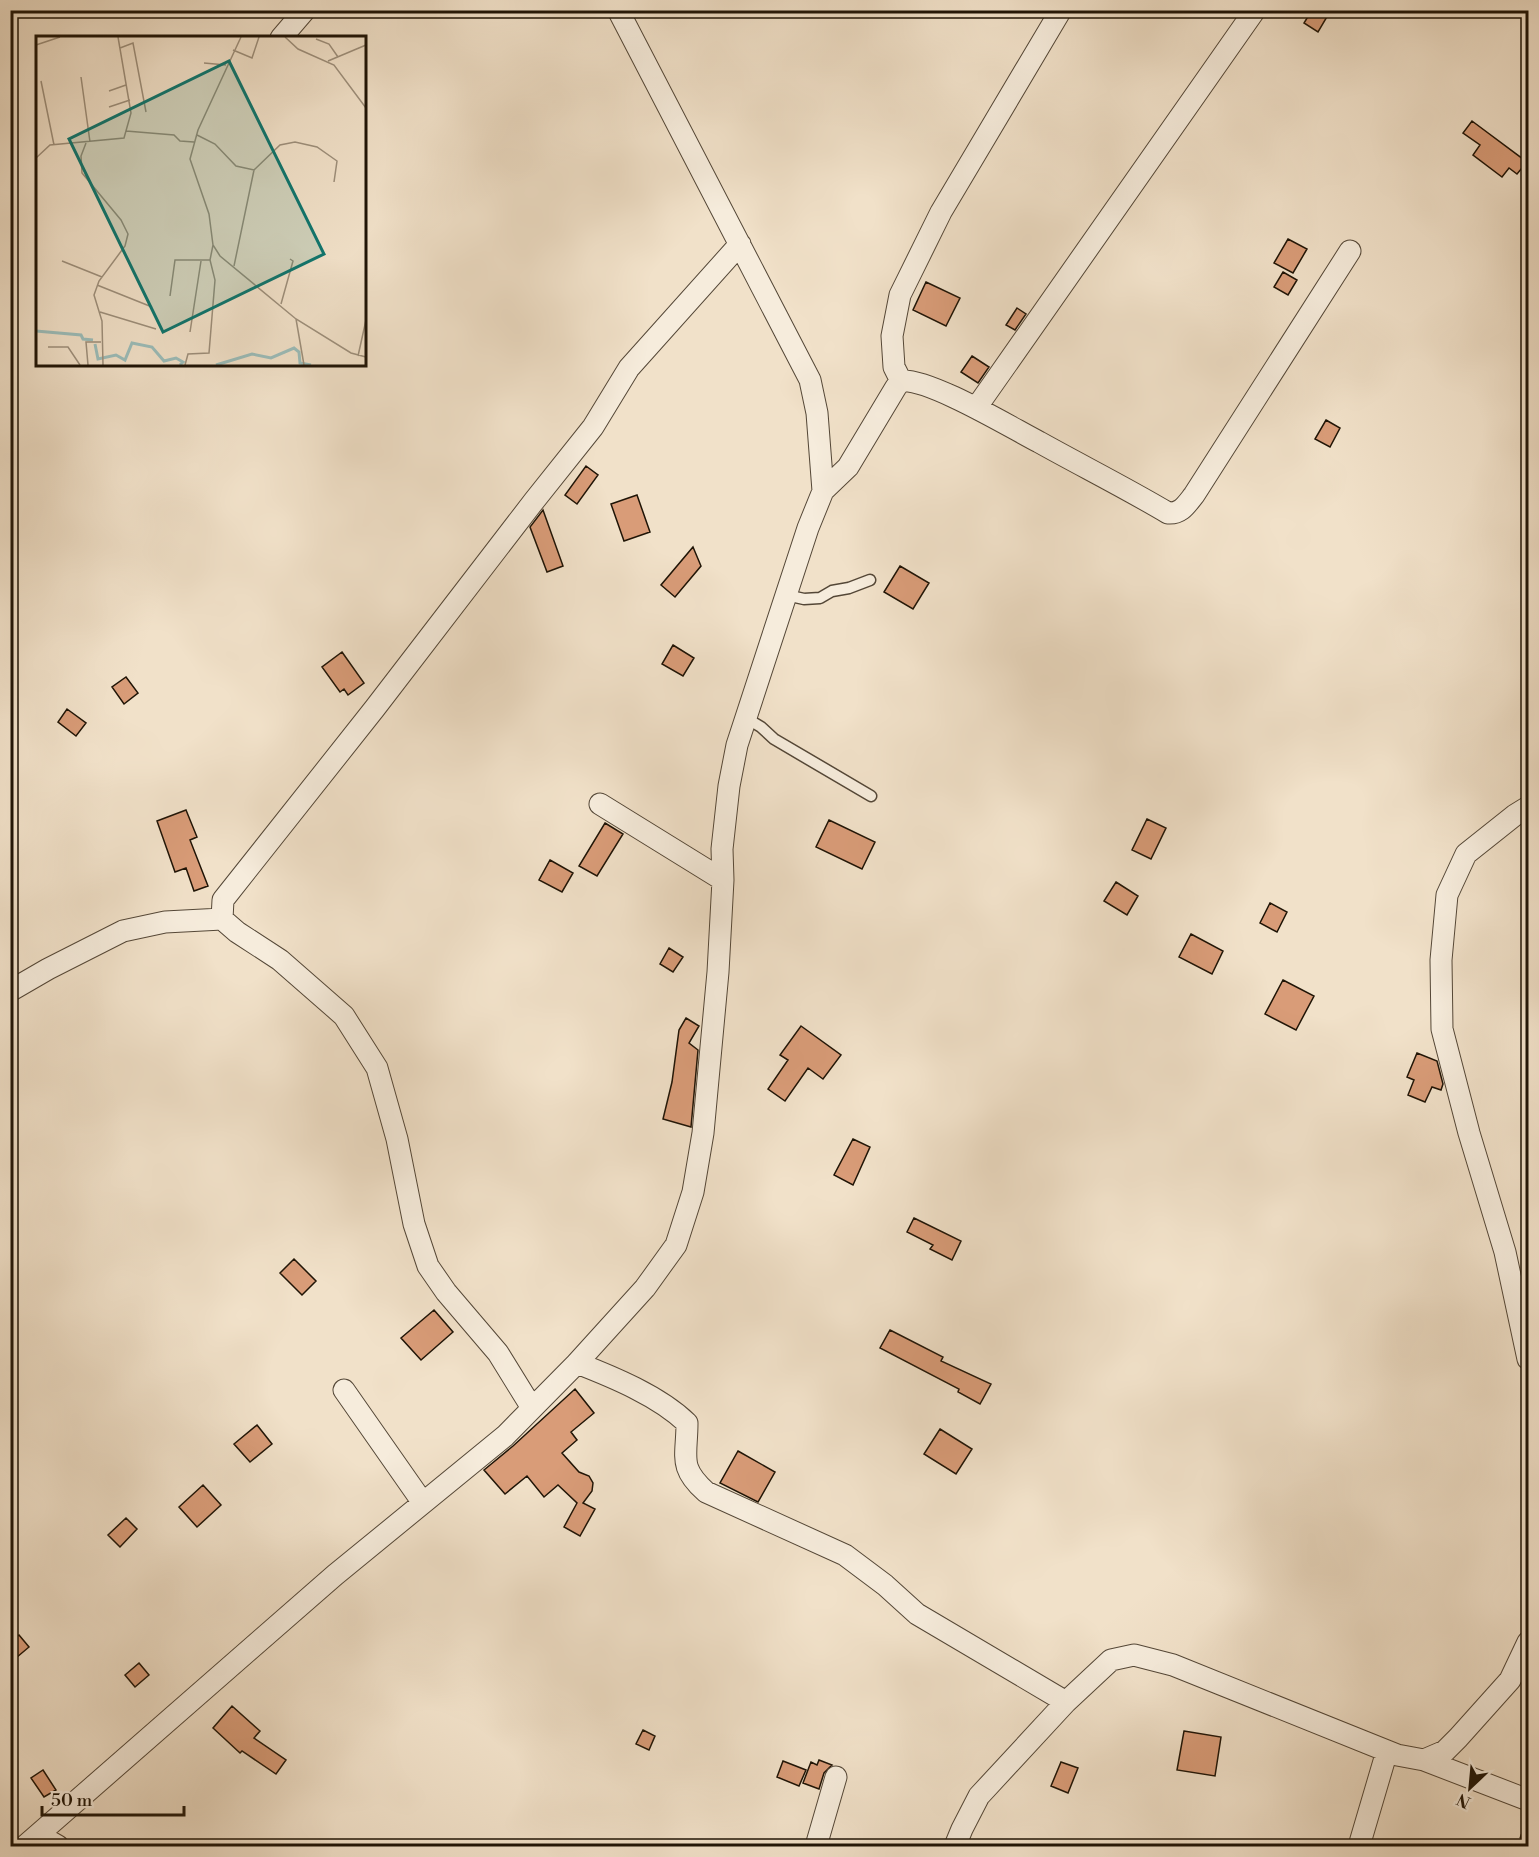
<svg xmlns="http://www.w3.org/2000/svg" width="1539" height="1857" font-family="'Libre Bodoni',serif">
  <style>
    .building { fill: #d99c78; stroke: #1f1406; stroke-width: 1.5 }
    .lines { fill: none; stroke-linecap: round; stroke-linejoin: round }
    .lane-casing { stroke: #544737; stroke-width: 13 }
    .street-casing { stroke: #544737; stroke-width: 23 }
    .path { stroke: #1f1406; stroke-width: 4; stroke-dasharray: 4.5 3; stroke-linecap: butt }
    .lane { stroke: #f6ecdc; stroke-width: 10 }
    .street { stroke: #f6ecdc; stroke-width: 21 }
    .inset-river { fill: none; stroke: #9bbdba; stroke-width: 3 }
    .inset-road { fill: none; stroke: #9d8f7b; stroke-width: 1.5 }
    .view { fill: #0f766e; fill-opacity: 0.15; stroke: #0f766e; stroke-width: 3 }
    .inset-edge { fill: none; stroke: #1f1406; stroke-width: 3 }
  </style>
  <rect width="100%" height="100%" fill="#f1e1c9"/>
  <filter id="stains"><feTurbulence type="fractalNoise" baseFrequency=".00333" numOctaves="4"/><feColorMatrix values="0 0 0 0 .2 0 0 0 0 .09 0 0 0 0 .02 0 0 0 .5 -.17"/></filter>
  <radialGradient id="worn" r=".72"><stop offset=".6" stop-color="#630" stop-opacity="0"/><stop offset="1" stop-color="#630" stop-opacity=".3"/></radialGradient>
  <path class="building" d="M1312,10H1331L1318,32L1304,23Z
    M1472,121L1527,162L1517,174L1509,168L1502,177L1473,155L1480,145L1463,133Z
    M1288,239L1307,249L1293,273L1274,263Z
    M1283,272L1297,280L1288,295L1274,287Z
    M926,282L960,298L946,326L913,310Z
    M1017,308L1026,314L1015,330L1006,325Z
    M972,356L989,367L978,383L961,372Z
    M1326,420L1340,428L1330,447L1315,439Z
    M586,466L598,475L577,504L565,495Z
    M637,495L650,532L624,541L611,504Z
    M543,510L563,566L547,572L530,527Z
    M693,547L701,566L675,597L661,585Z
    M900,566L929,583L913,609L884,592Z
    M673,645L694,658L683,676L662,664Z
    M342,652L364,683L348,695L344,689L340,692L322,667Z
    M126,677L138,693L124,704L112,687Z
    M67,709L86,723L76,736L58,722Z
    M186,810L197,837L190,840L208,886L194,891L186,868L175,872L157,821Z
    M1147,819L1166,828L1151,859L1132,850Z
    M829,820L875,842L862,869L816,847Z
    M605,823L623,834L597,876L579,866Z
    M550,860L573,873L562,892L539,880Z
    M1116,882L1138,896L1127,915L1104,901Z
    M1270,903L1287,912L1277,932L1260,923Z
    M1191,934L1223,951L1212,974L1179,957Z
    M669,948L683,957L673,972L660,964Z
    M1283,980L1314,996L1296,1030L1265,1014Z
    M686,1018L699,1026L689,1043L698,1050L691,1127L663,1119L672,1082L679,1030Z
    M801,1026L841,1055L823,1079L808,1068L785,1101L768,1089L788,1060L780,1055Z
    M1417,1053L1437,1061L1443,1084L1441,1090L1432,1087L1425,1102L1408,1095L1414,1080L1407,1077Z
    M853,1139L870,1147L853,1185L834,1175Z
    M914,1218L961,1241L952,1260L930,1249L933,1245L907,1232Z
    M294,1259L316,1281L302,1295L280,1273Z
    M434,1310L453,1332L421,1360L401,1338Z
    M890,1330L943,1357L941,1361L991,1384L980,1404L958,1392L959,1389L880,1348Z
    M575,1389L594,1413L571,1432L577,1440L562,1453L579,1472L589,1476L593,1483L592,1491L583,1503L595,1509L580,1536L564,1527L577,1503L558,1485L544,1497L527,1476L505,1494L484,1470L513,1446Z
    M257,1425L272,1444L250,1462L234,1444Z
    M940,1429L972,1449L956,1474L924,1454Z
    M738,1451L775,1472L758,1502L720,1483Z
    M203,1485L221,1505L197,1527L179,1507Z
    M126,1518L137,1529L120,1547L108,1535Z
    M19,1635L29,1647L10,1663V1642Z
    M139,1663L149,1675L135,1687L125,1675Z
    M232,1706L260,1731L254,1738L286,1760L276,1774L242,1751L240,1753L213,1728Z
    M643,1730L655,1736L649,1750L636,1744Z
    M1184,1731L1221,1737L1215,1776L1177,1770Z
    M819,1760L832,1765L824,1773L819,1789L803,1783L811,1762L817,1765Z
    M783,1761L806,1770L799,1786L777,1777Z
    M1061,1762L1078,1768L1068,1793L1051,1786Z
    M43,1770L56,1790L44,1797L31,1778Z"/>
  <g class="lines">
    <g class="lane-casing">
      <path id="lane" d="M786,595L804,599L820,598L832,591L849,588L870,580
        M746,718L761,727L774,739L871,796"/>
    </g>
    <g class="street-casing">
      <path id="street" d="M281,38L305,10
        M901,381L894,367L892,336L900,295L941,212L1061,10
        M976,408L1255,10
        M823,491L848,467L896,387L901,381C929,378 1010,427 1039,442C1082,466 1126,488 1168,513C1181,514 1186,505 1194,495L1350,251
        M600,804L723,880
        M1528,807L1515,815L1466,854L1447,895L1441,960L1442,1029L1469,1133L1505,1252L1528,1359
        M222,919L223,900L375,708L534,501L593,427L629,368L740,244
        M10,991L48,969L123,931L165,922L222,919L237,932L280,960L344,1016L377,1068L397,1139L414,1224L428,1266L446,1292L498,1353L532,1408
        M577,1363C613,1377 659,1396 687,1423C687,1457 678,1467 706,1492L845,1555L885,1585L917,1614L1066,1702
        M344,1390L423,1503
        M1424,1760L1445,1751L1458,1738L1510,1680L1528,1642
        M39,1835L58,1846
        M25,1846L335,1575L505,1436L577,1363L645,1288L676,1245L693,1192L703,1133L718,972L723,880L722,849L729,786L737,745L808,528L823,491L817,413L810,380L618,10
        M816,1846L836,1777
        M955,1846L962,1829L979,1796L1066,1702L1111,1660L1134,1655L1173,1665L1397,1755L1424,1760L1528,1800
        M1359,1846L1387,1751"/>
    </g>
    <path class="path" d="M1519,1846L1528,1817"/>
    <use href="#lane" class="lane"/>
    <use href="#street" class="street"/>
  </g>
  <g transform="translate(36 36)">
    <rect width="330" height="330" fill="#f1e1c9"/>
    <path class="inset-river" d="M0,295L45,299L47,303L57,304M59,308L62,323L80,319L89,324L96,307L116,311L128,325L140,322L147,326L144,329M180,329L216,318L235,322L258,312L263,316L264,327L275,329"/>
    <path class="inset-road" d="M205,1L162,94L154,123L173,178L177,209L184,220L260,283L315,317L330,321M249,1L262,13L298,29L330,72M280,3L293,8L302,21M0,9L24,1M84,12L97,7L110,76M197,14L216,22L223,1M292,25L330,9M168,27L190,29M45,41L54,106M5,45L18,109M73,55L90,49M73,71L94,64M90,95L138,99L144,105L158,106M161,99L179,108L200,130L218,134L244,109L259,106L281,111L301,125L298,146M50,107L45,120L46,137L85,184L92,198L89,210L63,245L58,259L66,285L67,329M0,122L14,109L88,102L95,77L82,1M26,225L66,241M198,230L218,134M61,249L116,271M134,260L139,224H174M245,268L257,225L254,223M64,276L120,293M260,283L268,329M154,296L165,225M12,311H32L44,329M322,320L330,284M52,329L50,306H65M149,329L152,318L173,317L179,244L174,224L177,209"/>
    <path class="view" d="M193,25L288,218L127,296L33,103Z"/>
    <rect width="330" height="330" class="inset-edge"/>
  </g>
  <rect width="1539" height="1857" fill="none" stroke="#f1e1c9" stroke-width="36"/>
  <rect x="12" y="12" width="1515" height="1833" fill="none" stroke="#1f1406" stroke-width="3"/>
  <rect x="18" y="18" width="1503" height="1821" fill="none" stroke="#1f1406" stroke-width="1.5"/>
  <g transform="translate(1470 1788) rotate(206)" stroke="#f6ecdc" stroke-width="4.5" paint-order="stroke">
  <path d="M0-4.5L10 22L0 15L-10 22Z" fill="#1f1406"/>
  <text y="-9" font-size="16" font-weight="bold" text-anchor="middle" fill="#1f1406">N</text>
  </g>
  <path d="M42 1806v9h142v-9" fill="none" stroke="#1f1406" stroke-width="3"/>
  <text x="51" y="1806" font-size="18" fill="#1f1406" stroke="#f6ecdc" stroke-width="4.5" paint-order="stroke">50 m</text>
  <rect width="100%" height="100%" filter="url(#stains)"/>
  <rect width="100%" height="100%" fill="url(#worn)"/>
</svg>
